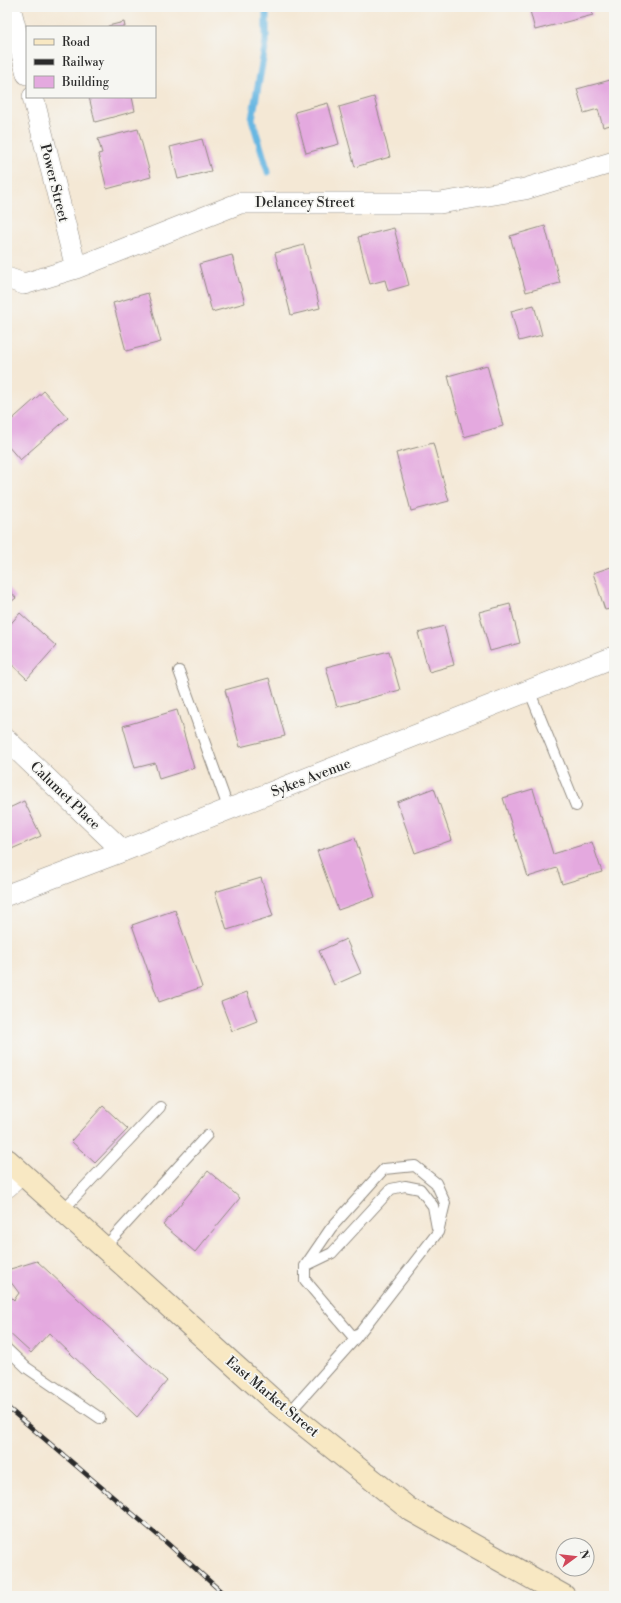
<svg xmlns="http://www.w3.org/2000/svg" width="621" height="1603" font-family="'Libre Bodoni',serif">
  <style>
    .lines { fill: none; stroke-linecap: round; stroke-linejoin: round }
    .stream { stroke: #68b7e2; stroke-width: 7 }
    .building { fill: #e4a9df }
    .lane-casing { stroke: #908a80; stroke-width: 12 }
    .street-casing { stroke: #908a80; stroke-width: 22 }
    .secondary-casing { stroke: #908a80; stroke-width: 24 }
    .lane { stroke: #fff; stroke-width: 10 }
    .street { stroke: #fff; stroke-width: 21 }
    .secondary { stroke: #f8e8c3; stroke-width: 22 }
    .rail-casing { stroke: #2b2b2b; stroke-width: 4.5 }
    .rail { stroke: #f6f6f2; stroke-width: 3; stroke-dasharray: 9; stroke-linecap: butt }
    .labels { text-anchor: middle; dominant-baseline: central; stroke-width: 3.5; stroke-linejoin: round; paint-order: stroke }
    .street-label { font-size: 14px; fill: #2b2b2b; stroke: #f6f6f2 }
  </style>
  <rect width="100%" height="100%" fill="#f6f6f2"/>
  <filter id="ink" filterUnits="userSpaceOnUse"><feTurbulence type="fractalNoise" baseFrequency=".025" numOctaves="2"/><feDisplacementMap in="SourceGraphic" scale="8" xChannelSelector="R" yChannelSelector="G"/><feConvolveMatrix kernelMatrix="1 2 1 2 8 2 1 2 1" color-interpolation-filters="sRGB"/></filter>
  <filter id="wash" filterUnits="userSpaceOnUse"><feTurbulence type="fractalNoise" baseFrequency=".012" numOctaves="4" result="noise"/><feDisplacementMap in="SourceGraphic" scale="16" xChannelSelector="R" yChannelSelector="G"/><feGaussianBlur stdDeviation="0.9" result="paint"/><feColorMatrix in="noise" values="0 0 0 0 0 0 0 0 0 0 0 0 0 0 0 0 0 1.4 0 .05"/><feComposite in="paint" operator="in"/></filter>
  <g filter="url(#wash)">
    <rect width="100%" height="100%" fill="#f4e8d5"/>
    <g class="lines">
      <path class="stream" d="M266,7V42L252,119L268,172"/>
    </g>
    <g id="blocks">
      <path class="building" d="M529,7H590L593,15L535,30Z
        M124,22L125,27H108V26Z
        M614,79V124L603,127L598,109L584,113L577,89Z
        M89,97H132L135,111L95,122Z
        M374,97L390,157L355,167L339,107Z
        M328,103L339,144L306,153L295,112Z
        M138,129L151,177L107,189L98,154L102,153L98,139Z
        M202,139L211,171L178,179L170,147Z
        M545,226L560,283L526,292L510,236Z
        M394,228L409,285L388,291L385,280L370,284L358,237Z
        M304,245L320,308L291,315L275,253Z
        M232,255L245,303L212,312L199,264Z
        M148,293L161,342L126,351L113,303Z
        M534,305L542,335L519,341L511,311Z
        M487,365L503,426L464,437L448,376Z
        M44,391L68,418L20,460L7,445V424Z
        M433,443L449,501L411,511L396,453Z
        M614,566V608L605,610L593,573Z
        M7,587L16,598L7,605Z
        M510,604L520,643L490,651L479,612Z
        M20,613L56,646L27,679L7,660V628Z
        M444,626L454,665L429,672L418,633Z
        M389,651L400,690L337,707L326,667Z
        M269,678L285,736L240,747L225,690Z
        M177,710L194,768L159,779L155,763L135,768L123,726Z
        M434,788L452,840L415,853L397,802Z
        M533,789L553,854L592,842L602,872L562,884L557,868L528,877L503,798Z
        M24,801L41,836L7,851V809Z
        M355,838L375,897L338,910L317,851Z
        M261,878L273,916L227,930L215,892Z
        M175,910L202,987L159,1002L132,925Z
        M346,939L361,973L334,985L319,951Z
        M247,992L257,1021L232,1031L221,1002Z
        M103,1106L128,1129L95,1163L71,1141Z
        M208,1171L240,1198L195,1252L163,1225Z
        M37,1261L167,1381L137,1417L49,1333L31,1353L7,1331V1293L14,1300L19,1293L7,1277V1270Z"/>
    </g>
  </g>
  <g filter="url(#ink)">
    <use href="#blocks" fill-opacity="0" stroke="#908a80" stroke-width="1"/>
    <g class="lines">
      <g class="lane-casing">
        <path id="lane" d="M179,671L229,810
          M529,690L576,806
          M62,1211L160,1107
          M103,1249L207,1135
          M305,1266L332,1253L391,1189L405,1186L420,1189L433,1206L437,1228
          M7,1349L27,1368L100,1418
          M289,1413L355,1339L438,1232L445,1203L436,1183L415,1166L384,1169L331,1228L305,1266V1280L355,1339"/>
      </g>
      <g class="street-casing">
        <path id="street" d="M10,7L27,74
          M33,97L76,268
          M7,278L24,284L76,268L240,203H440L525,189L614,162
          M7,740L123,851
          M7,895L123,851L614,657
          M7,1187L21,1174"/>
      </g>
      <g class="secondary-casing">
        <path id="secondary" d="M7,1160L274,1401L409,1509L564,1596"/>
      </g>
      <use href="#lane" class="lane"/>
      <use href="#street" class="street"/>
      <use href="#secondary" class="secondary"/>
      <g class="rail-casing">
        <path id="rail" d="M7,1407L167,1543L226,1596"/>
      </g>
      <use href="#rail" class="rail"/>
    </g>
  </g>
  <g class="labels">
    <g class="street-label">
      <text transform="translate(54 183) rotate(76)">Power Street</text>
      <text x="305" y="203">Delancey Street</text>
      <text transform="translate(311 778) rotate(-21)">Sykes Avenue</text>
      <text transform="translate(65 796) rotate(44)">Calumet Place</text>
      <text transform="translate(272 1397) rotate(40)">East Market Street</text>
    </g>
  </g>
  <rect width="621" height="1603" fill="none" stroke="#f6f6f2" stroke-width="24"/>
  <rect x="26" y="26" width="130" height="72" fill="#f6f6f2" stroke="#a5a5a2"/>
  <rect x="34" y="39" width="20" height="6" fill="#f8e8c3" stroke="#a5a5a2"/>
  <text x="62" y="46" font-size="12" fill="#2b2b2b">Road</text>
  <rect x="34" y="59" width="20" height="6" fill="#2b2b2b" stroke="#a5a5a2"/>
  <text x="62" y="66" font-size="12" fill="#2b2b2b">Railway</text>
  <rect x="34" y="76" width="20" height="12" fill="#e4a9df" stroke="#a5a5a2"/>
  <text x="62" y="86" font-size="12" fill="#2b2b2b">Building</text>
  <g transform="translate(575 1557) rotate(75)"><circle r="19" fill="#f6f6f2" stroke="#a5a5a2"/>
  <path d="M0-3L7 15L0 10L-7 15Z" fill="#d1495b"/>
  <text y="-6" font-size="11" font-weight="bold" text-anchor="middle" fill="#2b2b2b">N</text>
  </g>
</svg>
